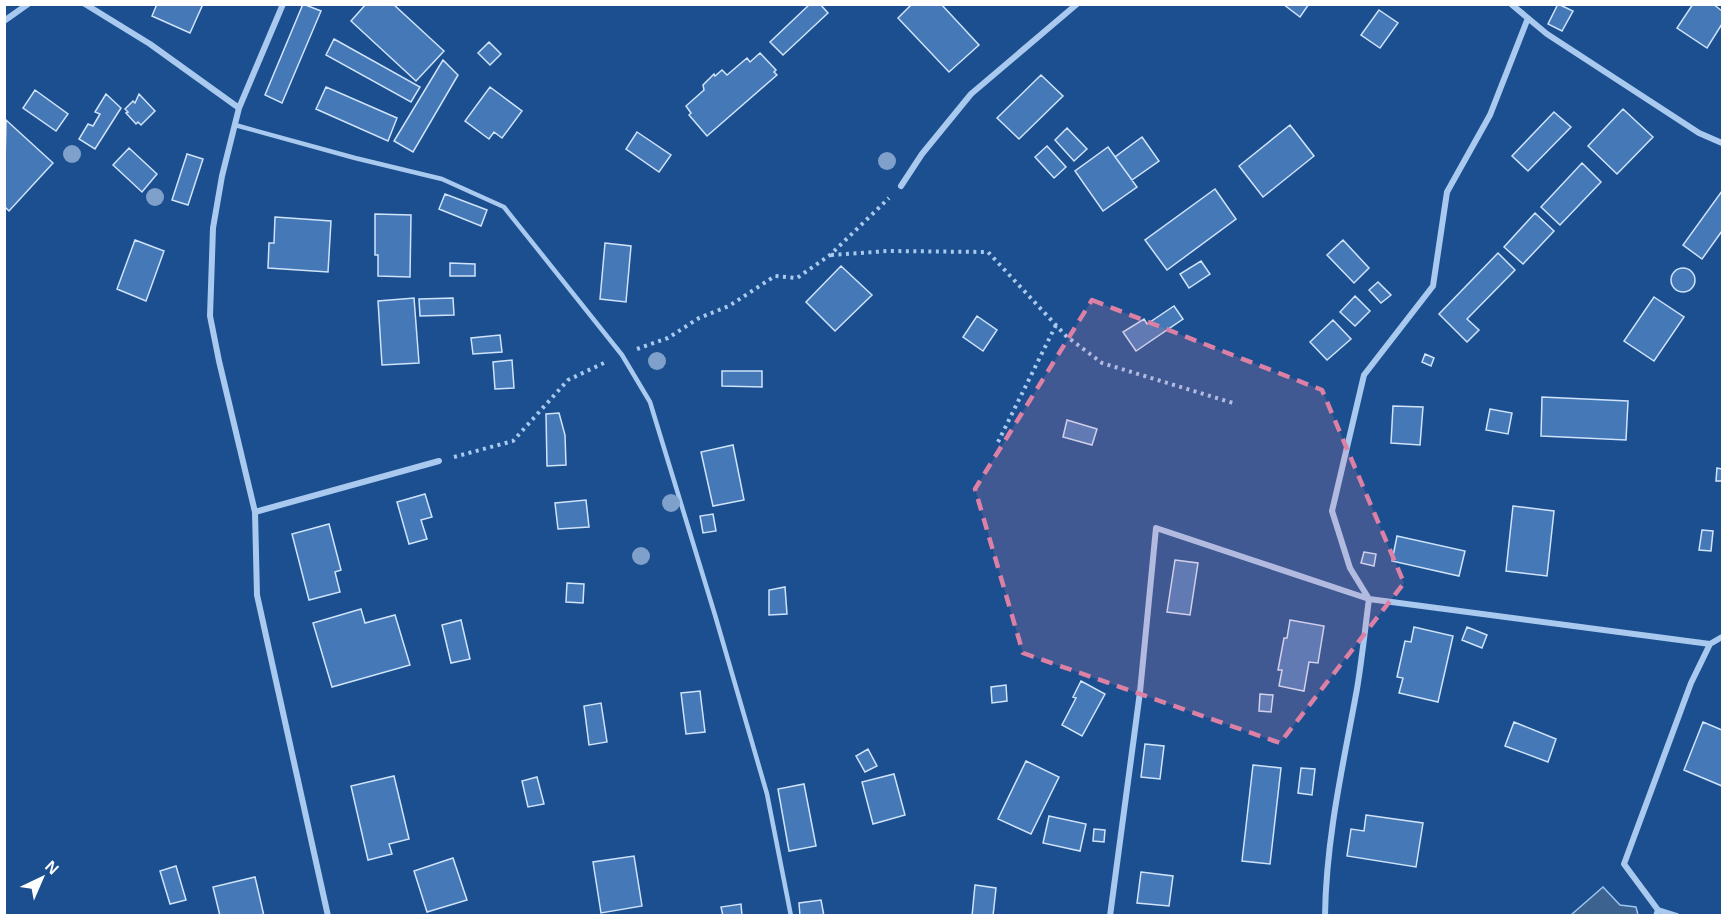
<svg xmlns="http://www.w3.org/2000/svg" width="1727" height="920" font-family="Arial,sans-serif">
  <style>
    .water { fill: #3c6290; stroke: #9cc4f0; stroke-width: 1.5 }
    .building { fill: #4478b7; stroke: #cfe3fa; stroke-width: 1.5 }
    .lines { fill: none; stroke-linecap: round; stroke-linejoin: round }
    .path { stroke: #a9c9ee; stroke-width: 4; stroke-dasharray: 3 4.5; stroke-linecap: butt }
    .service { stroke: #a9c9ee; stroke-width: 4.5 }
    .minor { stroke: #a9c9ee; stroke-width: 6 }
    .tree { fill: #7ea0ca }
    .marked { fill: #dd80a5; fill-opacity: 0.2; stroke: #dd80a5; stroke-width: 4.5; stroke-dasharray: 12 8; stroke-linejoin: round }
  </style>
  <rect width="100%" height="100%" fill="#1b4f8f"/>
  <path class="water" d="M1603,887L1620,905L1636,907L1638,915H1571Z"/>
  <path class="building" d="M157,4H203L190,33L152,16Z
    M303,4L321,11L282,103L265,95Z
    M366,4H393L444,51L416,81L351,21Z
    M810,4H820L828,13L783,55L770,42Z
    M912,4H941L979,45L949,72L898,18Z
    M1283,4H1309L1300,17Z
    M1558,4L1573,11L1562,31L1548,24Z
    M1693,4H1713L1722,11V24L1707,48L1677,28Z
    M1379,10L1398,23L1380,48L1361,35Z
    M334,39L420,87L411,102L326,55Z
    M489,42L501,54L490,65L478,53Z
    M760,53L776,70L774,72L777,75L707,136L689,115L691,113L686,106L704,90L703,85L714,74L715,76L722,70L727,75L747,58L750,62Z
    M443,60L458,75L413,152L394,141Z
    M1041,75L1063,96L1019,139L997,118Z
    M326,87L397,118L388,141L316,109Z
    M490,87L522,111L502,138L494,132L489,139L465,121Z
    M35,90L68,114L56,131L23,108Z
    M106,94L121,108L95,149L79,139L88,124L93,126L100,114L95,112Z
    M139,94L155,111L141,125L138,122L136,124L126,113L128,112L125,109L133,101L135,103Z
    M1623,109L1653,137L1617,174L1588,146Z
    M1554,112L1571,127L1528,171L1512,156Z
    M6,120L53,163L9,211L4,206Z
    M1290,125L1314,156L1263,197L1239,166Z
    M1067,128L1087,149L1074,161L1055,140Z
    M637,132L671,155L659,172L626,149Z
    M1142,137L1159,161L1132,180L1115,157Z
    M1047,146L1066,167L1054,178L1035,157Z
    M1108,147L1137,187L1103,211L1075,171Z
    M129,148L157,174L142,192L113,165Z
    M187,154L203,159L188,205L172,200Z
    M1582,163L1601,182L1560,225L1541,207Z
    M1215,189L1236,219L1167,270L1145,240Z
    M1722,191V231L1702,259L1683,245Z
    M445,194L487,210L481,226L439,209Z
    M1535,213L1554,231L1523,264L1504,247Z
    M375,214L411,215L410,277L378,276V255H375Z
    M275,217L331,221L328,272L268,268L269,243H274Z
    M135,240L164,251L146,301L117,289Z
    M1343,240L1369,268L1354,283L1327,255Z
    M605,243L631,246L626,302L600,299Z
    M1498,253L1515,270L1467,319L1479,330L1467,342L1439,314Z
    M1201,261L1210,274L1189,288L1180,274Z
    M450,263L475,264V276H450Z
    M841,266L872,295L835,331L806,302Z
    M1671 280a12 12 0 1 1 24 0a12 12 0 1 1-24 0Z
    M1378,282L1391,295L1381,303L1369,290Z
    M1355,296L1370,311L1355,326L1340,312Z
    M1654,297L1684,317L1654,361L1624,341Z
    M414,298L419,363L382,365L378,301Z
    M453,298L454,315L420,316L419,299Z
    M1174,306L1183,319L1136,351L1123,332L1144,319L1147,324Z
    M977,316L997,330L983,351L963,337Z
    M1333,320L1351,339L1327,360L1310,342Z
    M500,335L502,352L473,354L471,338Z
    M1425,354L1434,358L1431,366L1422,362Z
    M512,360L514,388L495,389L493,362Z
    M722,371H762V387L722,386Z
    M1542,397L1628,401L1626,440L1541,436Z
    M1393,406L1423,407L1420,445L1391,443Z
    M1490,409L1512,413L1508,434L1486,430Z
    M559,413L565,435L566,465L547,466L546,414Z
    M1067,420L1097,429L1092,445L1063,437Z
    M733,445L744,500L713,506L701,452Z
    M1717,468L1722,469V481H1716Z
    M425,494L432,517L421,520L427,539L409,544L397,502Z
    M586,500L589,527L558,529L555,503Z
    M1513,506L1554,511L1547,576L1506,571Z
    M713,514L716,531L703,533L700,516Z
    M329,524L341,570L335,572L340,592L309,600L292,534Z
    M1702,530L1713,531L1711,551L1699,550Z
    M1397,536L1465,551L1459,576L1392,561Z
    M1364,552L1376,554L1374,566L1361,563Z
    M1175,560L1198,563L1190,615L1167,612Z
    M567,583L584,584L583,603L566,602Z
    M785,587L787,614L769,615V590Z
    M361,609L365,623L395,615L410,665L332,687L313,623Z
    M461,620L470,659L451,663L442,625Z
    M1290,620L1324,626L1318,663L1309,662L1304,691L1279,686L1282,670H1278L1284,638H1287Z
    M1414,627L1453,636L1438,702L1399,693L1403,678L1397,677L1405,641L1411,642Z
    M1467,627L1487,635L1482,648L1462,640Z
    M1081,681L1105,694L1082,736L1062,725L1076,698L1073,697Z
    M1006,685L1007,701L992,703L991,687Z
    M700,691L705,732L686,734L681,693Z
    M1260,694L1273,695L1271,712L1259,711Z
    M601,703L607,742L589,745L584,706Z
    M1514,722L1556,739L1548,762L1505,746Z
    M1703,722L1722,730V786L1684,770Z
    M1145,744L1164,746L1160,779L1141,777Z
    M868,749L877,766L865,772L856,756Z
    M1026,761L1059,777L1031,834L998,819Z
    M1253,765L1281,768L1270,864L1242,861Z
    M1301,768L1315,769L1312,795L1298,793Z
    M894,774L905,815L873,824L862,782Z
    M394,776L409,839L389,844L392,854L368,860L351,786Z
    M537,777L544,804L528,807L522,781Z
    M804,784L816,846L789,851L778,789Z
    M1366,815L1423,823L1416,867L1347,856L1351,829L1364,831Z
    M1049,816L1086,824L1080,851L1043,843Z
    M1094,829L1105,830L1104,842L1093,841Z
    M634,856L642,906L601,913L593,862Z
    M453,858L467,900L427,912L414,871Z
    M176,866L186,900L170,904L160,871Z
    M1141,872L1173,876L1169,906L1137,903Z
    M255,877L264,916H220L213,887Z
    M975,885L996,888L993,916H972Z
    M821,900L824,916H800L799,903Z
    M741,904L742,916H723L721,907Z"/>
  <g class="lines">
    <path class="path" d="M831,255L888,251L988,252L1066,336L1102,363L1233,403
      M637,349L668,338L699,318L729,306L775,276L797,278L830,255L889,198
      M998,442L1056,325
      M454,457L513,441L568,380L608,361"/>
    <path class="service" d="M235,125L355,158L442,179L504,207L622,355L650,402L715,615L767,794L791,916"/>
    <path class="minor" d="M85,4L150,44L239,108
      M283,4L239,108L222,176L213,228L210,316L219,361L255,512L257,595L328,916
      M1511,4L1547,34L1699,133L1722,143
      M4,21L28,4
      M901,186L922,154L971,94L1077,4
      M255,512L439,461
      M1710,644L1722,637
      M1658,910L1677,916
      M1110,916L1140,692L1156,528L1369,599L1710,644L1691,683L1624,864L1658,910L1656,916
      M1325,916C1326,839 1343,765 1357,689C1362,659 1365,629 1369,599L1350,568L1332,511L1364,375L1433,286L1447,192L1490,115L1528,18"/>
  </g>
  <g class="tree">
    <circle cx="72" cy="154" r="9"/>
    <circle cx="887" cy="161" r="9"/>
    <circle cx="155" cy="197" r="9"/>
    <circle cx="657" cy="361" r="9"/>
    <circle cx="671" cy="503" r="9"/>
    <circle cx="641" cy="556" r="9"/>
  </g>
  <path class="marked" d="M1092,300L1322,390L1404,583L1280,743L1023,653L975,489Z"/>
  <rect width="1727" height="920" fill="none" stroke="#ffffff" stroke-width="12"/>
  <g transform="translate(42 878) rotate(44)" stroke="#1b4f8f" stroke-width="4.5" paint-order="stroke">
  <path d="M0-4.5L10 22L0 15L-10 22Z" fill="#ffffff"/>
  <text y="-9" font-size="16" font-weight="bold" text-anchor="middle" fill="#ffffff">N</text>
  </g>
</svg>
